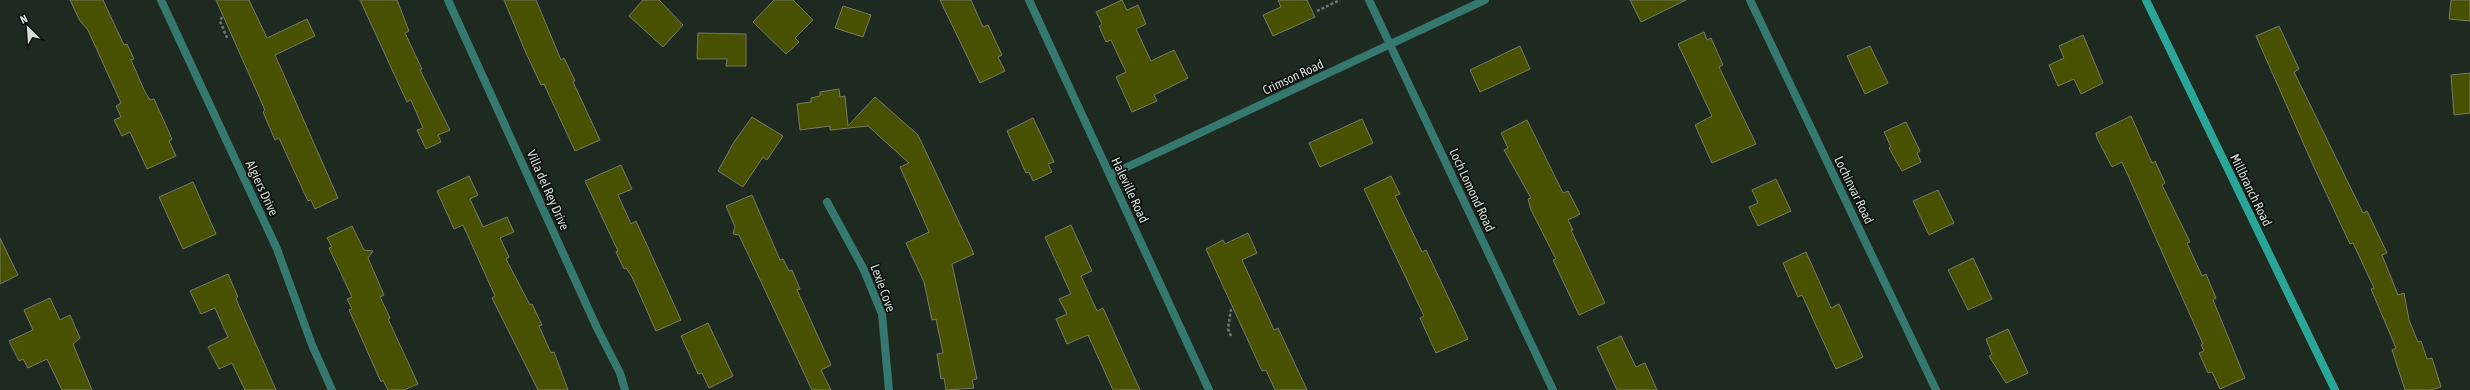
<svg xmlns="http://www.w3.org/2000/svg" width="2470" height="390" font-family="'Asap Condensed',sans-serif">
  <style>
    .building { fill: #475100; stroke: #777a6a }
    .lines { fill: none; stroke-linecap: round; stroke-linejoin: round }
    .path { stroke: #6b766d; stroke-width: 2.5; stroke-dasharray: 3 2; stroke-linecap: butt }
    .street { stroke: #34786f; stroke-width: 8 }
    .secondary { stroke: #2aa698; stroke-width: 8 }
    .labels { text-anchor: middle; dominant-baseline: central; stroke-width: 3.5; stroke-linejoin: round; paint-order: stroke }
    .street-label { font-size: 13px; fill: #d4ddd6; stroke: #0c110d }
  </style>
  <rect width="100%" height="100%" fill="#1e2a20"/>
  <path class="building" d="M70,0H103L124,45L127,44L134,59L131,60L145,92L150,100L154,99L172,139L169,141L176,156L147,169L130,132L122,136L114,120L121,117L116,106L121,103L88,30L80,21Z
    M216,0H249L267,38L307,19L315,36L275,55L338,198L315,209L311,200L308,201L279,138L275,140L263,112L265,110Z
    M360,0H397L409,31L405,33L422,69L420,70L450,130L438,135L441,142L426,149L417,130L423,128L411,100L407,102Z
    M504,0H536L561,60L564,58L575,81L573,82L600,140L575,151L544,84L541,85L526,53Z
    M643,0H659L683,25L663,47L629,16Z
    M774,0H793L813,20L795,38L799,42L786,54L753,22Z
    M940,0H971L983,27L988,25L1002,55L998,57L1005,71L980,83Z
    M1122,0L1127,10L1138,5L1146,24L1136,29L1151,61L1174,50L1188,78L1154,95L1157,101L1132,112L1116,77L1126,72L1111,40L1106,42L1099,26L1102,24L1096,12Z
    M1278,0H1307L1315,17L1273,36L1263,15L1281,7Z
    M1630,0H1686L1641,22Z
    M2451,0H2470V21L2449,19Z
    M843,6L871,15L863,37L835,28Z
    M2279,26L2299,69L2294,72L2363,213L2367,211L2387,253L2382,255L2398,295L2404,293L2409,320L2418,342L2421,341L2427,359L2432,358L2441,387L2431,390H2405L2392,350L2396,348L2371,289L2374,288L2353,243L2350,244L2313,165L2256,36Z
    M1704,32L1707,40L1711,38L1723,65L1719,67L1756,144L1712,163L1695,125L1712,116L1678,44Z
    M698,33L746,34V66H726L727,59H697Z
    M2083,35L2103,83L2081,94L2074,79L2058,86L2049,65L2064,58L2059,46Z
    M1520,46L1530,69L1480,92L1470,70Z
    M1870,46L1888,83L1865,94L1847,56Z
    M2470,73V113L2454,115L2451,75Z
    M839,89L840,97L845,96L848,126L875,97L918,135L974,254L952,264L977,379L972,380L974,388L946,390L944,378L941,379L937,354L943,353L936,319L932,320L924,282L906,243L929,232L900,167L909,163L868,126L830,130V126L800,130L797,104L811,102V98L820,96V92Z
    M2131,116L2152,163L2155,161L2165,183L2162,185L2190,242L2187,243L2202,276L2206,274L2216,298L2213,300L2245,378L2220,389L2212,372L2208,373L2199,353L2204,351L2201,345L2203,344L2122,162L2112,167L2097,138L2096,133Z
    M752,117L783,136L767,160L763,157L743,187L718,171L734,142Z
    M1033,118L1054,162L1048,164L1052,172L1033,181L1029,172L1026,173L1007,131Z
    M1362,119L1373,143L1320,167L1309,143Z
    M1527,120L1563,193L1568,191L1580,214L1568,220L1573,230H1571L1605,303L1579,315L1553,260L1556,259L1531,210L1528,199L1531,198L1504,150L1508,148L1501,133Z
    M1906,122L1920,151L1917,153L1921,162L1902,171L1889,148L1891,147L1884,132Z
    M621,165L632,189L618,195L631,224L636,221L681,320L656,331L632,277L626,268L624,269L616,252L618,251L585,181Z
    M469,176L478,195L470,199L483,227L507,217L514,232L500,238L509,257L506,259L530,305L532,304L542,325L539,326L551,353L554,352L568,390H538L492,298L495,296L463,225L454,229L437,191Z
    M1391,176L1400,194L1395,196L1422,252L1426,250L1468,339L1436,353L1420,318L1424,316L1364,189Z
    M1776,179L1791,211L1758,226L1749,207L1758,203L1752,190Z
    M193,182L216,234L183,249L159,197Z
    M1938,190L1954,223L1929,235L1913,201Z
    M752,195L780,260L783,259L789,271L792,270L800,289L797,290L831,365L821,370L831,390H812L739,235L733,234L735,227L726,206Z
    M1071,225L1092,271L1081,276L1097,311L1103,308L1140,390H1113L1088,335L1067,344L1056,319L1067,314L1059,299L1071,294L1045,237Z
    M352,226L364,250L373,251L368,258L384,295L380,297L390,318L388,319L418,384L404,390H388L383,380L381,382L349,310L352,309L347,299L352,297L329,248L332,247L327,238Z
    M1248,233L1257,253L1242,260L1274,330L1278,328L1307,390H1275L1266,370L1262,371L1206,249L1223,240L1225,244Z
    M0,238L18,275L0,284Z
    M1806,252L1831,308L1839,304L1863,357L1836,369L1802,295L1798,297L1783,263Z
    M1973,258L1992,299L1968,310L1948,270Z
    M228,274L238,297L236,299L276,390H245L232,363L219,369L208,347L228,337L215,308L201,314L190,291Z
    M50,298L60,320L70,315L80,338L73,344L92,390H62L47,359L28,368L23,359L19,361L9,341L33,330L24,310Z
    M708,323L733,376L709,388L702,373L698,374L681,336Z
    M2008,329L2028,373L2006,383L1989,356L1992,354L1986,339Z
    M1621,336L1636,367L1645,363L1657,390H1617L1597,347Z"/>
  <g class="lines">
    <path class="path" d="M1317,11L1340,0
      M222,17L220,21L228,40
      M1231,336L1228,329L1231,309"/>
    <path class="street" d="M161,0L277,249L312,345L332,390
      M448,0L597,328L620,373L625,390
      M1029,0L1209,390
      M1369,0L1553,390
      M1750,0L1936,390
      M1110,175L1485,0
      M827,202L863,268L882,314L889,390"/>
    <path class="secondary" d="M2146,0L2335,390"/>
  </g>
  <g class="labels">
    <g class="street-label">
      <text transform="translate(1293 77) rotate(-25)">Crimson Road</text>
      <text transform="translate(262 188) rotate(65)">Algiers Drive</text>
      <text transform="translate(548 190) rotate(66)">Villa del Rey Drive</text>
      <text transform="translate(1130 190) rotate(65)">Haleville Road</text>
      <text transform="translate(1472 190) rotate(65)">Loch Lomond Road</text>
      <text transform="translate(1854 190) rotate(64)">Lochinvar Road</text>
      <text transform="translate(2251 190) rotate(64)">Millbranch Road</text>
      <text transform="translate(883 288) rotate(70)">Lexie Cove</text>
    </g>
  </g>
  <g transform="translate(28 28) rotate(335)" stroke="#0c110d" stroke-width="3" paint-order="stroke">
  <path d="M0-3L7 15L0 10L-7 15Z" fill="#d4ddd6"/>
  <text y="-6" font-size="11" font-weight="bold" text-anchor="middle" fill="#d4ddd6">N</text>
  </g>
</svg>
